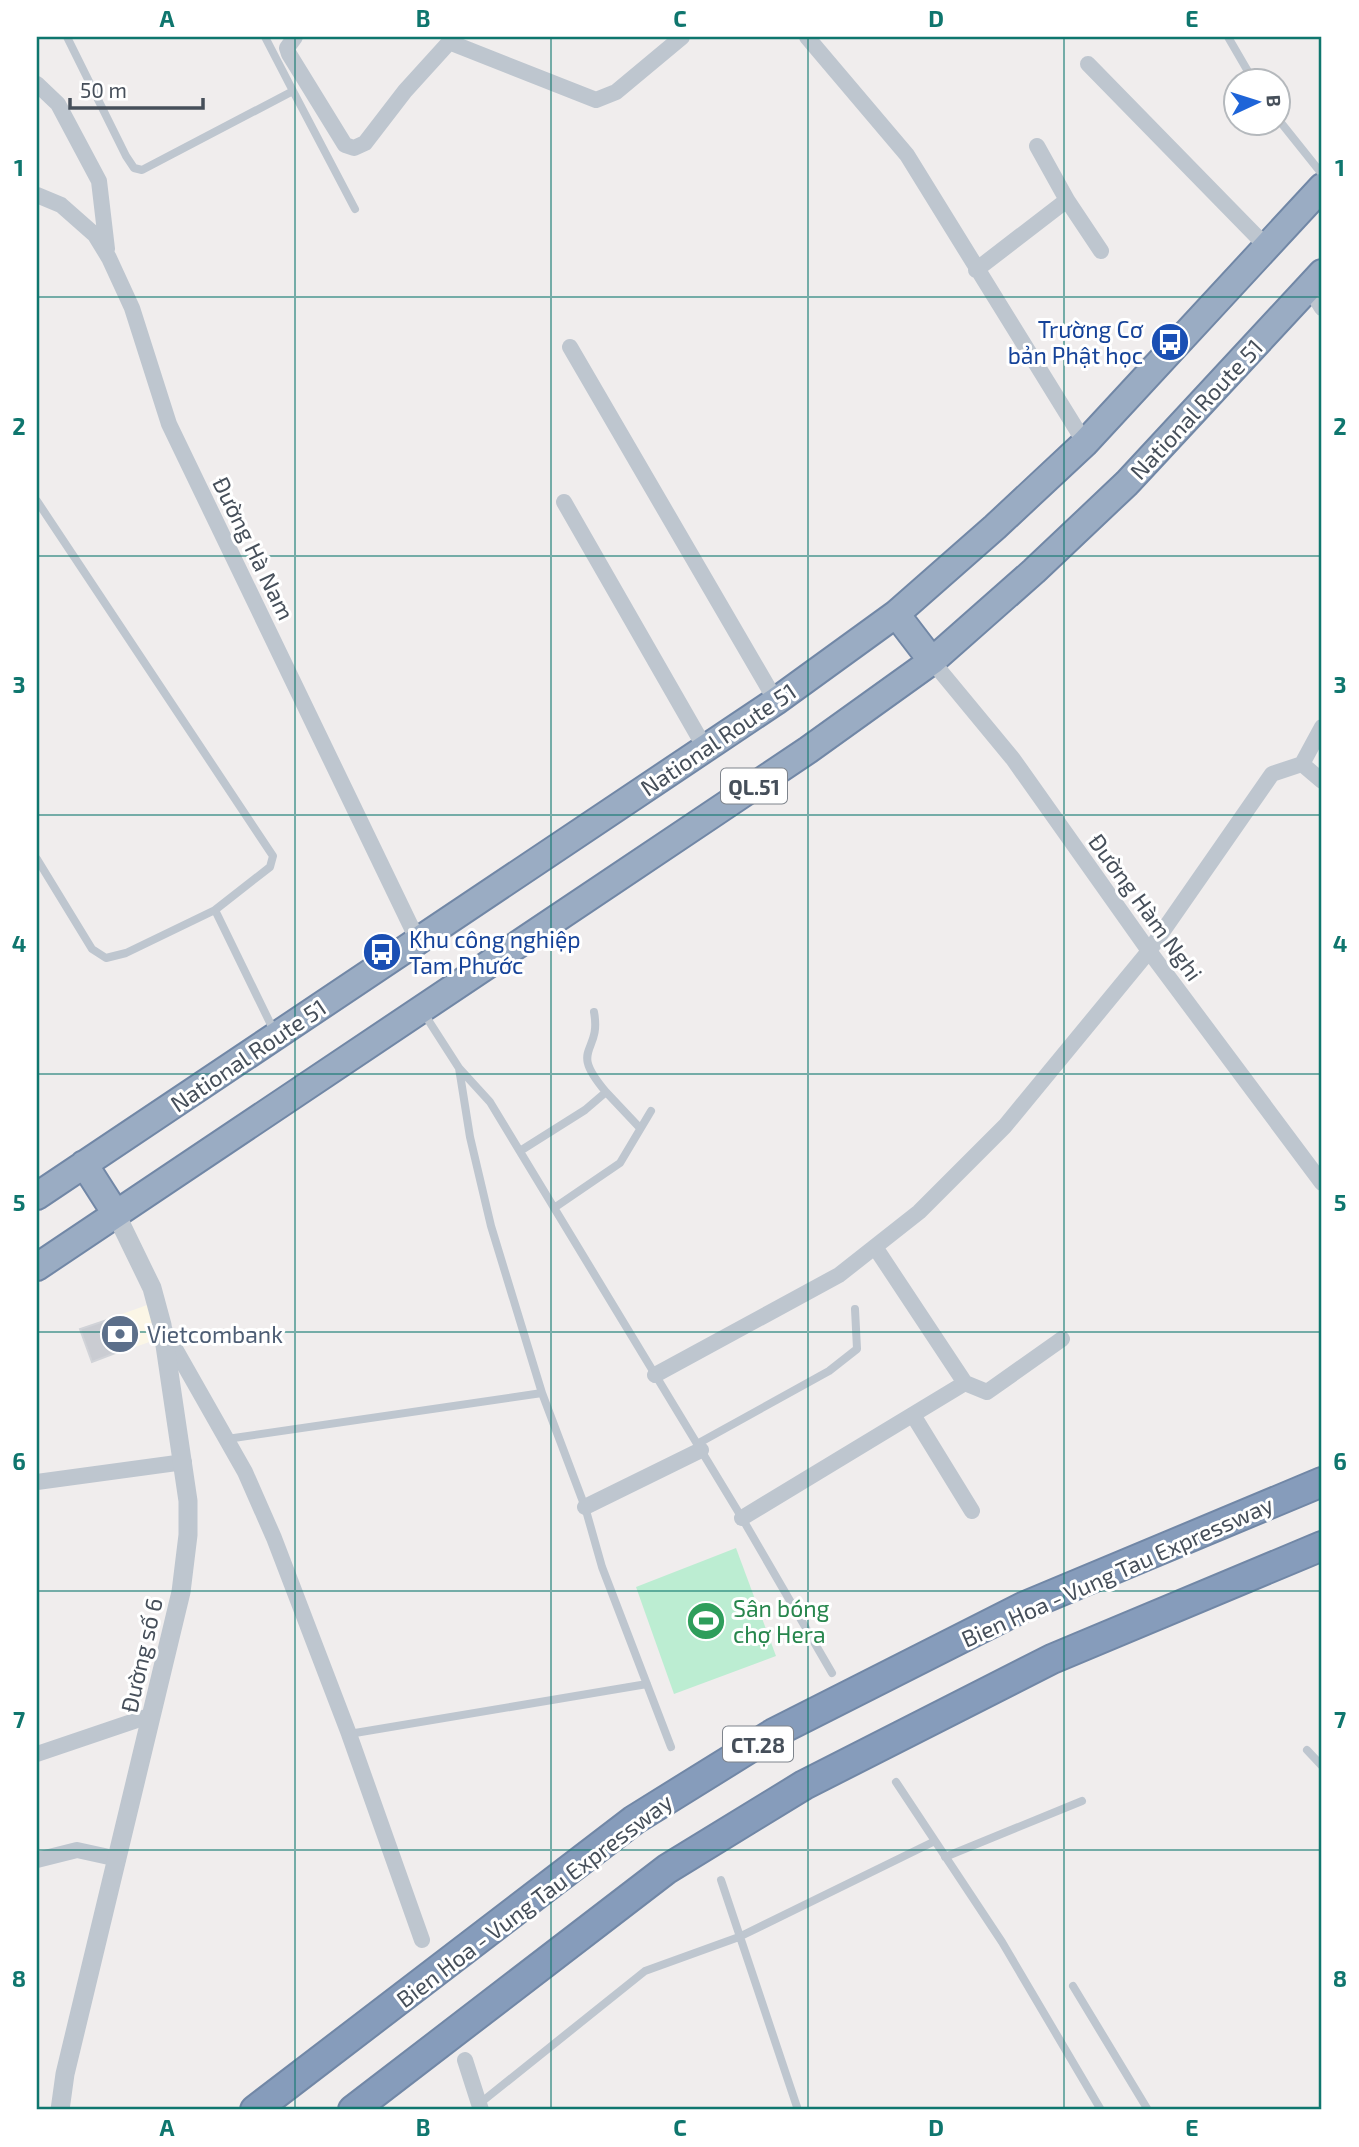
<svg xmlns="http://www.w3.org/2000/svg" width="1359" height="2147" font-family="'Exo 2',sans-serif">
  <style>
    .commercial { fill: #fbf6e6 }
    .green { fill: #bcedd2 }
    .building { fill: #caccd2; stroke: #d1d3d8; stroke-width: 2 }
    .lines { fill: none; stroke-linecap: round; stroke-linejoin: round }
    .trunk-casing { stroke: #7187a6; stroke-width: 30 }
    .motorway-casing { stroke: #7187a6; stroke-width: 32 }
    .service { stroke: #bec6cf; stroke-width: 8 }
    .minor { stroke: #bec6cf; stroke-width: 16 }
    .tertiary { stroke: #bec6cf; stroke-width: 19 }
    .trunk { stroke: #9aacc3; stroke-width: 26 }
    .motorway { stroke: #869cbb; stroke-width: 28 }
    .grid { fill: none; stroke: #0f766e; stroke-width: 2; stroke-opacity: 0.55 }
    .labels { text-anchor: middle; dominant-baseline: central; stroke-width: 6; stroke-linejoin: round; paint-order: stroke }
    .shield { fill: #fff; stroke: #7e848c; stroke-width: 2 }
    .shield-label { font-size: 21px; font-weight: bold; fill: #464f5a }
    .transit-label { font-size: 23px; fill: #164399; stroke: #fff; text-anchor: end }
    .street-label { font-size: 23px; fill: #464f5a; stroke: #fff }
    .service-label { font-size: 23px; fill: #4e5e75; stroke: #fff; text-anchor: start }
    .leisure-label { font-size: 23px; fill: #27864d; stroke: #fff; text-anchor: start }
    .neatline { fill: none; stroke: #0f766e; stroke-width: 2.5 }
    .grid-label { font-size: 23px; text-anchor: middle; font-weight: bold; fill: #0f766e }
  </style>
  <rect width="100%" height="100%" fill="#f0eded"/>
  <path class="commercial" d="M150,1304L158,1339L92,1362L80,1329Z"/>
  <path class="green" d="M736,1548L776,1656L674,1694L636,1587Z"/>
  <path class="building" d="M110,1319L121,1351L92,1362L80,1329Z"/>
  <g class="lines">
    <g class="trunk-casing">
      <path id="trunk" d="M896,614L932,661
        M84,1164L116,1214
        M37,1196L776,701L896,614L995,527L1085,443L1322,187
        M37,1267L808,750L932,661L1034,571L1127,483L1322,273"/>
    </g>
    <g class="motorway-casing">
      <path id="motorway" d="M255,2110L634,1820L774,1733L1023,1607L1322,1482
        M353,2110L667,1869L804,1785L1052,1659L1322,1546"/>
    </g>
    <path class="service" d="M67,37L126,156L134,168L142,170L293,91L265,37
      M1228,37L1253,80
      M293,91L355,209
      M1278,119L1322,174
      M37,501L273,856L270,867L215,910L275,1033
      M37,859L92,949L106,958L126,953L215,910
      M423,1012L459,1068L470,1137L491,1226L542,1393L585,1507L602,1567L671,1747
      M594,1012C602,1055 567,1046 606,1092
      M459,1068L490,1102L742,1518L832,1673
      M520,1151L585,1110L606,1092L639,1127
      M554,1208L620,1163L651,1111
      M227,1439L542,1393
      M697,1444L829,1371L857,1349L855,1309
      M349,1734L647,1684
      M1307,1750L1322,1766
      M896,1782L1002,1942L1101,2110
      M945,1857L1082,1801
      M721,1880L798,2110
      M1073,1986L1148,2110
      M479,2104L645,1971L739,1937L935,1841"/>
    <path class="minor" d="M295,37L287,48L289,54L345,145L354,148L365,143L405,91L454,37
      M807,37L907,155L1085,443
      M449,42L596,100L616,92L682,37
      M1088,64L1266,246
      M37,84L58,104L99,181L107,249
      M37,195L61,205L95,235L109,258L132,308L169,424L418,941
      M1067,200L1101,251
      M976,270L1067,200L1037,146
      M1309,287L1322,308
      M570,347L776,701
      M564,502L705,748
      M932,661L1013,759L1149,951L1322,1183
      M1322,727L1302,764L1322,781
      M875,1247L965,1383L987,1392L1062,1339
      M165,1331L245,1472L274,1538L349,1734L422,1940
      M655,1375L839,1275L919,1212L1005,1126L1149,951L1272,774L1302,764
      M913,1415L972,1511
      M37,1482L184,1462
      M585,1507L701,1450
      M742,1518L965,1383
      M37,1754L152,1715
      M37,1860L77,1850L118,1859
      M465,2060L481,2110"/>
    <path class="tertiary" d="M60,2110L65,2074L181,1592L188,1535V1501L162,1325L152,1288L116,1214"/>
    <use href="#trunk" class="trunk"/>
    <use href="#motorway" class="motorway"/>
  </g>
  <path class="grid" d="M295,37V2110M551,37V2110M808,37V2110M1064,37V2110M37,297H1322M37,556H1322M37,815H1322M37,1074H1322M37,1332H1322M37,1591H1322M37,1850H1322"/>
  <defs>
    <g id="bus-disc" transform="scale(2.0125)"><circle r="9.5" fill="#1a4fb4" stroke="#fff"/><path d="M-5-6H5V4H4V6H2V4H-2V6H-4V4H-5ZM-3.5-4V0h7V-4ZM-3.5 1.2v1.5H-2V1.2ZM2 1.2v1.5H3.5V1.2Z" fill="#fff"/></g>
    <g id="bank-disc" transform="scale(2.0125)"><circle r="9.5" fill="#5c6f8a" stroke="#fff"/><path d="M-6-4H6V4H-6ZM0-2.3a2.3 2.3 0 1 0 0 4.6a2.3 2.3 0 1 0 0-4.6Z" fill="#fff"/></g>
    <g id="stadium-disc" transform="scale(2.0125)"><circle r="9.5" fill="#2e9e5b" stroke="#fff"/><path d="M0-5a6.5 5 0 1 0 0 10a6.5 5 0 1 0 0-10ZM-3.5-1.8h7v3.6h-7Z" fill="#fff"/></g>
  </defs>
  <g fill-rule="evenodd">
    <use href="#bus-disc" x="1170" y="342"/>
    <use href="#bus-disc" x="382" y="952"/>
    <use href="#bank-disc" x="120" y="1334"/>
    <use href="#stadium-disc" x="706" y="1621"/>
  </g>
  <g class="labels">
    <g class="shield">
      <rect x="721" y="768.5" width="66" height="35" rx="5"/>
      <rect x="723" y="1726.5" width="70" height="35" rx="5"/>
    </g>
    <g class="shield-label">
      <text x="754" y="786">QL.51</text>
      <text x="758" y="1744">CT.28</text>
    </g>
    <g class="transit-label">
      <text x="1143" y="329">Trường Cơ<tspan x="1143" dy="26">bản Phật học</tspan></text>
      <text x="409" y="939" text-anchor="start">Khu công nghiệp<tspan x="409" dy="26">Tam Phước</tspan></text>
    </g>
    <g class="street-label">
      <text transform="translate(1196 409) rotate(-47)">National Route 51</text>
      <text transform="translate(254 548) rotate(64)">Đường Hà Nam</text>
      <text transform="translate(718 739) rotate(-34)">National Route 51</text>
      <text transform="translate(1146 907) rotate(54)">Đường Hàm Nghi</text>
      <text transform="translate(248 1055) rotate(-34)">National Route 51</text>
      <text transform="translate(1117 1571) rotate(-24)">Bien Hoa - Vung Tau Expressway</text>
      <text transform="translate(141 1655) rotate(-77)">Đường số 6</text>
      <text transform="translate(534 1900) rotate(-37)">Bien Hoa - Vung Tau Expressway</text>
    </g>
    <g class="service-label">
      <text x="147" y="1334">Vietcombank</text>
    </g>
    <g class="leisure-label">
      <text x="733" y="1608">Sân bóng<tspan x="733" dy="26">chợ Hera</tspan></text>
    </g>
  </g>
  <rect width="1359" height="2147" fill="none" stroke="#ffffff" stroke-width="77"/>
  <g transform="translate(1257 102) rotate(86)"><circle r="33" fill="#ffffff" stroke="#b5b9bd" stroke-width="2"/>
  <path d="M0-5L12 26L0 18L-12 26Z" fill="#1e64d8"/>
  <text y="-10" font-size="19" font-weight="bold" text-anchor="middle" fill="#464f5a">B</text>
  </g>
  <path d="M70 98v10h133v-10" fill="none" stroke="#464f5a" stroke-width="3.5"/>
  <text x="80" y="98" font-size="21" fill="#464f5a" stroke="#ffffff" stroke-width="5" paint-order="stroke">50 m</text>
  <rect x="38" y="38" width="1282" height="2070" class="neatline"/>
  <g class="grid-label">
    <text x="167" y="27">A</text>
    <text x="423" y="27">B</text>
    <text x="680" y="27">C</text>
    <text x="936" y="27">D</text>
    <text x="1192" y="27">E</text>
    <text x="19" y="176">1</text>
    <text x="1340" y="176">1</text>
    <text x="19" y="435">2</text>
    <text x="1340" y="435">2</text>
    <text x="19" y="693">3</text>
    <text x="1340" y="693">3</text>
    <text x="19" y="952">4</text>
    <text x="1340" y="952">4</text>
    <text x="19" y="1211">5</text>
    <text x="1340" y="1211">5</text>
    <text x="19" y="1470">6</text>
    <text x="1340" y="1470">6</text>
    <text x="19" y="1728">7</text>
    <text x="1340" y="1728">7</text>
    <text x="19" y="1987">8</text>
    <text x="1340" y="1987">8</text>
    <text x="167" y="2136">A</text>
    <text x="423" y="2136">B</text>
    <text x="680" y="2136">C</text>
    <text x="936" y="2136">D</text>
    <text x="1192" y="2136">E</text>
  </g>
</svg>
